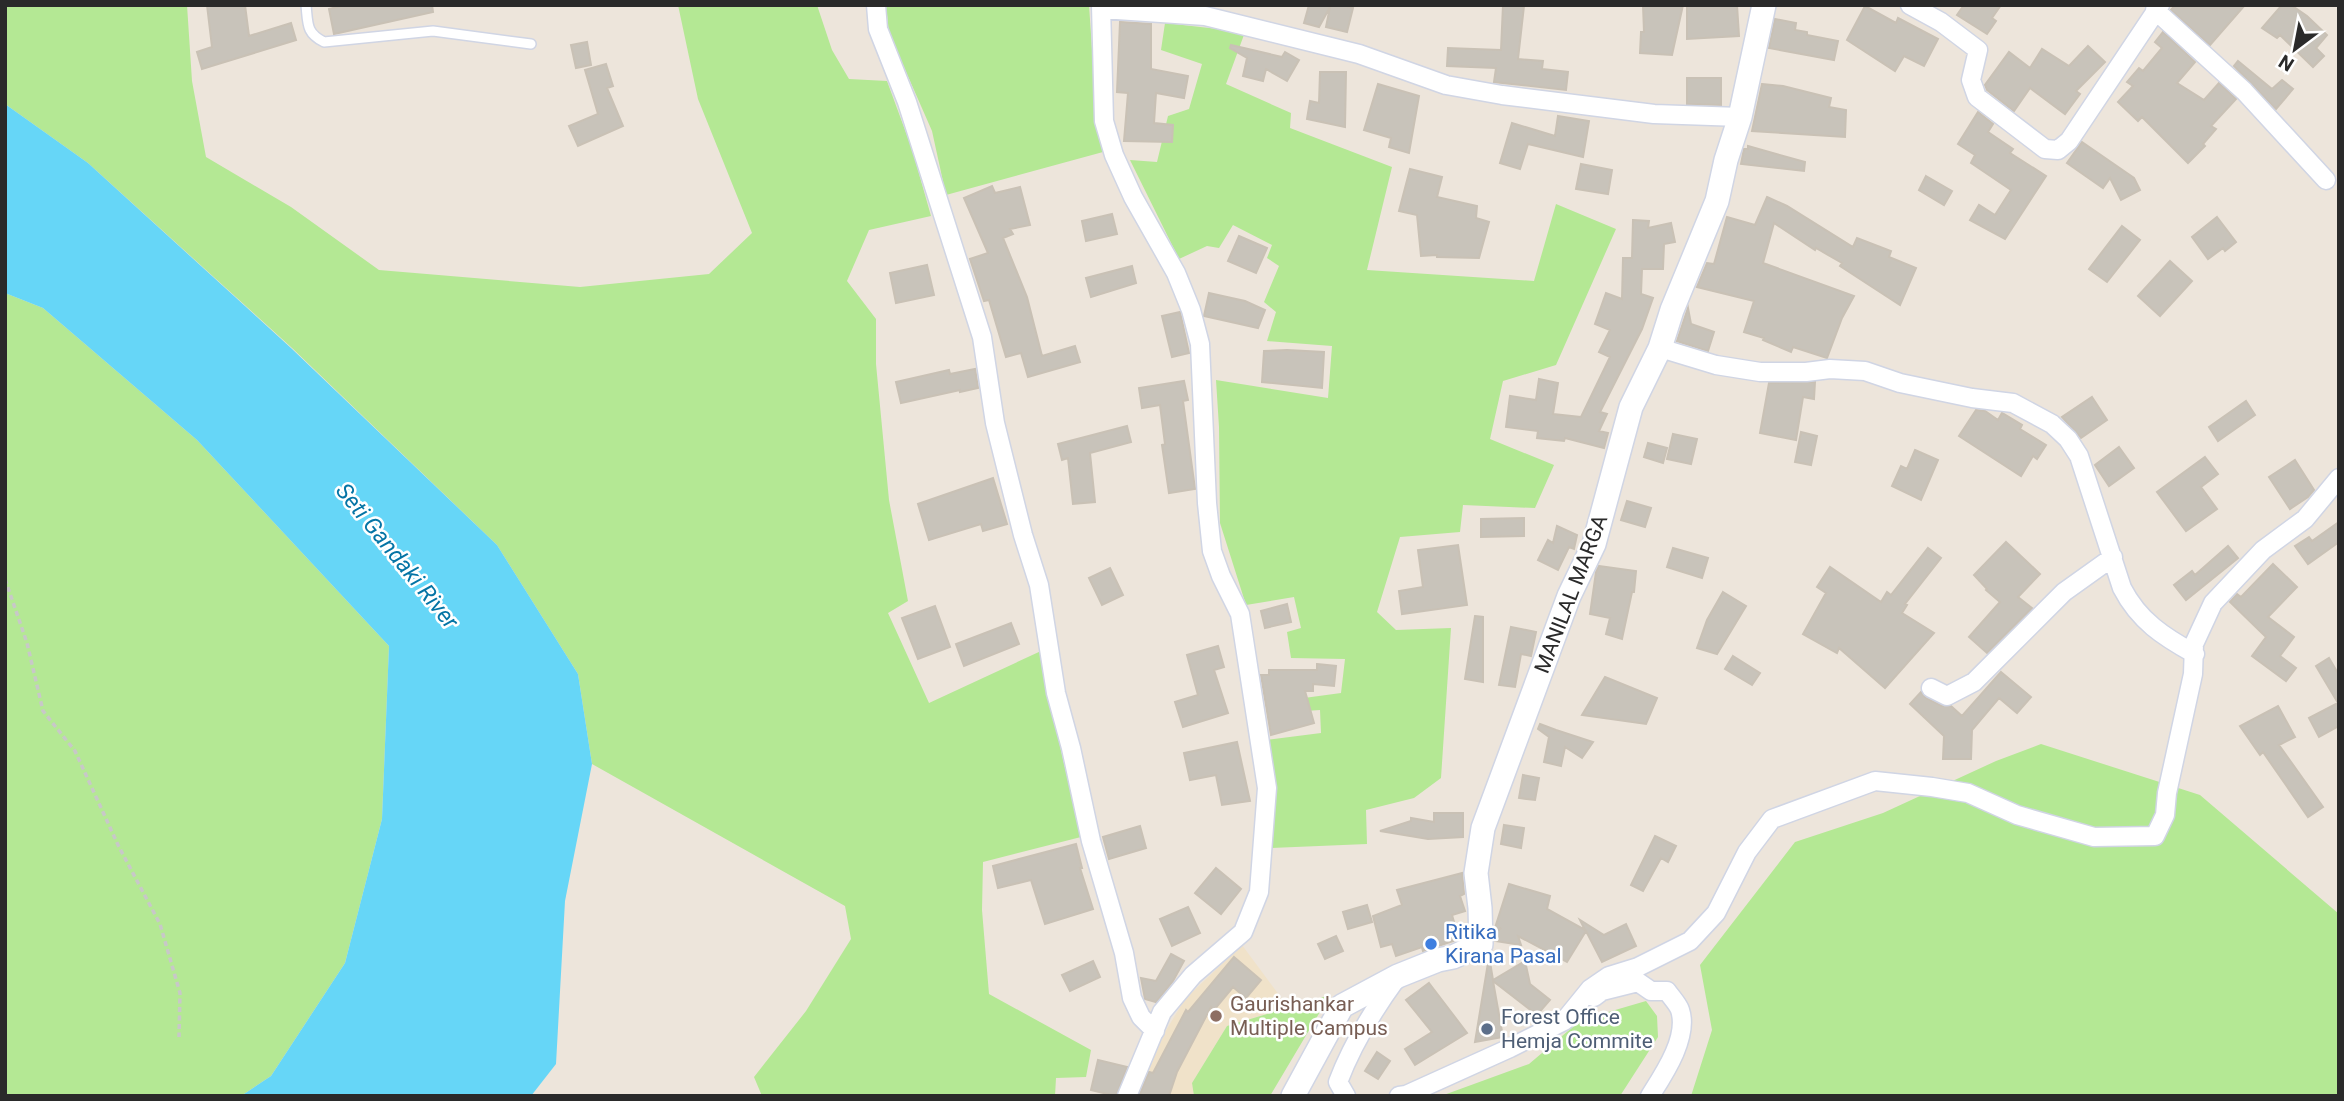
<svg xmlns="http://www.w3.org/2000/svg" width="2344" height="1101" font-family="Roboto,sans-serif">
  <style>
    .education { fill: #f0e2c9 }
    .green { fill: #b4e894 }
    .water { fill: #66d6f7 }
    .building { fill: #c8c3ba; stroke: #c9c1b5; stroke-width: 2 }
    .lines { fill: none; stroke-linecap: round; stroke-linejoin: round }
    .service-casing { stroke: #d0d5e4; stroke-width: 12 }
    .minor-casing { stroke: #d0d5e4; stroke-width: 21 }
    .tertiary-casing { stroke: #d0d5e4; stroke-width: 26 }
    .path { stroke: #c8c8c8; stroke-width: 3.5; stroke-dasharray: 5 3.5; stroke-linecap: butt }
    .service { stroke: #fff; stroke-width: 9 }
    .minor { stroke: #fff; stroke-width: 18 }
    .tertiary { stroke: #fff; stroke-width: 23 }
    .shop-dot { fill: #3f7fe0; stroke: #fff; stroke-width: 2.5 }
    .education-dot { fill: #8d6e63; stroke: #fff; stroke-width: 2.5 }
    .service-dot { fill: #5c6f8a; stroke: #fff; stroke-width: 2.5 }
    .labels { text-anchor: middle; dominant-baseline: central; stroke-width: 5; stroke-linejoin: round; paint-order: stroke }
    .street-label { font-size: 21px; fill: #2a2a2a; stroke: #fff }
    .shop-label { font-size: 21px; fill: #366cbe; stroke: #fff; text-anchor: start }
    .education-label { font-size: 21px; fill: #785e54; stroke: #fff; text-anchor: start }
    .service-label { font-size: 21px; fill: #4e5e75; stroke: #fff; text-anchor: start }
    .water-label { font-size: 23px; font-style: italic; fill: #0474a5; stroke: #fff }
  </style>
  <rect width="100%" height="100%" fill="#ede5db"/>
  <path class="education" d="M1242,945L1288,1007L1227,1026L1192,1083L1194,1096H1135L1150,1057L1185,999Z"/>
  <path class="green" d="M5,5H187L192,81L206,157L291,207L379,270L580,287L709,274L752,233L698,99L678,5H817L832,50L849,79L887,81L912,149L931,216L869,230L847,281L876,319V364L889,500L908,601L888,613L929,703L1041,651L1054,720L1081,837L983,862L982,910L989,994L1091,1050L1086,1077L1056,1078L1055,1096H762L754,1077L806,1011L851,939L845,906L592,764L578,674L497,545L292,348L88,163L5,104Z
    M886,5H1089L1095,93L1103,152L946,195L932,131L889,33Z
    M1165,23L1245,32L1226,84L1291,113L1290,128L1392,167L1367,270L1534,281L1556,204L1616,229L1556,365L1503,381L1490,439L1554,465L1535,508L1463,505L1460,532L1400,537L1377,612L1396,630L1451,628L1441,778L1414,798L1366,810L1367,844L1271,848L1266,740L1321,733L1320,710L1305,711L1304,698L1341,693L1345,659L1291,658L1287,632L1301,628L1294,597L1246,605L1220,523L1219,427L1216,380L1328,398L1332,346L1267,341L1276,312L1264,302L1279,266L1267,258L1272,245L1233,225L1219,248L1207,246L1179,259L1130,160L1157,162L1168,116L1189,109L1202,64L1161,50Z
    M5,293L43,308L197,440L389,646L382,819L345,963L271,1076L241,1096H5Z
    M2041,744L2200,795L2339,914V1096H1691L1712,1030L1700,965L1795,842L1883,813L1996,761Z
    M1330,995L1270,1096H1194L1192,1083L1227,1026Z
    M1646,1001L1657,1016L1658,1037L1620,1096H1441L1529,1064L1581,1020Z"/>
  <path class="water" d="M5,104L88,163L291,348L497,545L578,674L592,764L565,901L556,1064L531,1096H241L271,1076L345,963L382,819L389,646L197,440L43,308L5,293Z"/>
  <path class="building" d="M207,5H245L249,36L291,23L296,40L202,69L197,52L212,47Z
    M345,5H432L433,12L334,34L329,9Z
    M1309,5H1343L1353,8L1347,32L1326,27L1330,7L1319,27L1304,23Z
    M1503,5L1524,6L1518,59L1543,61L1542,69L1568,72L1566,90L1494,82L1496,68L1447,66L1448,48L1501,50Z
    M1643,5H1683L1672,55L1640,53L1641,32H1644Z
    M1687,5H1737L1739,36L1687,39Z
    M1964,5H2001L1992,18L1996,21L1987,34L1957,15Z
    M2175,5H2245L2210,45L2171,10Z
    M2282,5H2291L2307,16L2327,35L2316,48L2324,56L2313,67L2280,35L2277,38L2262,28Z
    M1865,6L1896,23L1898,18L1938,39L1924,66L1904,56L1895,71L1847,40Z
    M1775,19L1796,23L1795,30L1807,32V35L1838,41L1834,60L1769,48Z
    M1120,22L1151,24V69L1188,76L1184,98L1156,93L1154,123L1173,125L1172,142L1124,141L1128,93L1117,92Z
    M2163,32L2195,62L2177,83L2204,100L2219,83L2236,99L2211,126L2216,129L2203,144L2205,146L2188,163L2142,117L2138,121L2118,102L2133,86L2127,82L2139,68L2143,71L2162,48L2155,42Z
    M587,42L591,65L576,68L571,45Z
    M1231,45L1282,57L1285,52L1299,60L1287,81L1266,69L1263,81L1243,76L1247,58L1230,48Z
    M2088,46L2105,62L2076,91L2080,94L2065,114L2030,88L2014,111L1987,90L1985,85L2009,52L2030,68L2042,49L2069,66Z
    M2238,61L2272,89L2282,80L2293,89L2276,109L2234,66Z
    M606,64L613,86L607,88L623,126L578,146L569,126L598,114L585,70Z
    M1320,72H1346L1345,127L1307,119L1310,101L1319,103Z
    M1687,78H1721V105L1687,104Z
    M1378,84L1419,96L1409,153L1389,147L1391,138L1364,130Z
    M1762,84L1783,86L1831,98L1829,107L1846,110L1845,137L1752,131Z
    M1978,112L1993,124L1988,132L2013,149L2010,153L2046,176L2005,239L1970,220L1979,205L1995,215L2011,190L1971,163L1975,155L1958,144Z
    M1558,116L1589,121L1583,157L1528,144L1520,169L1500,163L1512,123L1555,136Z
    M2082,142L2134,178L2140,190L2121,200L2110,178L2103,188L2067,163Z
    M1748,146L1805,162L1804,171L1741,164L1744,149H1748Z
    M1581,164L1612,170L1608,194L1576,189Z
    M1410,169L1442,177L1437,197L1477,206L1476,218L1489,222L1479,258L1437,257V255L1421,256L1417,215L1399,211Z
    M1926,176L1952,191L1944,205L1919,190Z
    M992,186L995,193L1020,187L1030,225L1010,229L1013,234L1003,238L1027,297L1042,356L1075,346L1080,362L1028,377L1021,353L1006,357L989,300L984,301L970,259L988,253L964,198Z
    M1767,197L1787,206L1853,247L1857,238L1891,251L1889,257L1916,268L1900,305L1840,266L1842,263L1816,248L1815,250L1774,223L1763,263L1854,296L1842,318L1827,358L1793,347L1791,352L1763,340L1764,338L1744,332L1754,301L1697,287L1707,263L1714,264L1727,217L1755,225Z
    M1112,214L1117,234L1086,241L1082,221Z
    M2217,217L2236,242L2225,251L2223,248L2208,259L2192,237Z
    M1633,220L1649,221L1648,228L1671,223L1675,242L1664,244L1663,269H1642L1641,294L1653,298L1642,329L1600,412L1607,414L1599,431L1608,433L1604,448L1565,438L1564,441L1537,438L1538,431L1506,427L1510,396L1536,400L1539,379L1558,383L1553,414L1581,417L1610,357L1599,352L1610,330L1595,324L1606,293L1622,299L1623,258H1632Z
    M2122,226L2140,240L2107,282L2089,269Z
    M1239,236L1267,248L1256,273L1228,261Z
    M2170,261L2192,281L2160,316L2138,296Z
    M927,265L934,295L896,303L890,273Z
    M1132,266L1136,283L1091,297L1086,278Z
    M1209,293L1245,301L1265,310L1258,328L1204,316Z
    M1688,308L1691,324L1714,332L1708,351L1677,341Z
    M1180,312L1189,353L1172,357L1162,316Z
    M1287,350L1324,352L1322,388L1262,382L1264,351Z
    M975,369L978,388L960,392V390L901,403L896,382L949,370L950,374Z
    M1184,381L1188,400L1183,401L1195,489L1169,493L1162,445L1165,444L1160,405L1142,408L1139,388Z
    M1815,382L1814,399L1803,397L1796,440L1760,433L1769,383Z
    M2092,397L2107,420L2081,438L2062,417Z
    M2246,401L2255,415L2218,441L2209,427Z
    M1976,410L1985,411L1998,420L2002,413L2022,425L2020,429L2046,445L2037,459L2033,456L2021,476L1959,436Z
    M1127,426L1131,442L1090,453L1095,502L1073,504L1068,458L1062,460L1058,444Z
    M1801,432L1817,436L1811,465L1795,462Z
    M1673,434L1697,439L1691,464L1667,459Z
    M1648,443L1667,448L1663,463L1644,457Z
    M2119,447L2134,468L2109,486L2095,465Z
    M1915,450L1938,460L1921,500L1892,486L1901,466L1907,469Z
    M2205,457L2218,474L2201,487L2217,509L2186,531L2157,492Z
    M2295,460L2314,490L2308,497L2290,509L2269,477Z
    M993,478L1007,524L983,531L981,524L929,540L918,504Z
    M1627,501L1651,508L1645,527L1621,520Z
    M1524,518V536L1481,537V519Z
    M2339,522V542L2308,564L2295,546L2309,537L2312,541Z
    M1557,526L1577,535L1574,549L1569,547L1558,570L1538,560L1548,540L1553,543Z
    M2006,542L2040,574L2018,597L2032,608L1987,653L1969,637L2000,602L1986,590L1987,589L1974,575Z
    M1458,545L1467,605L1402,614L1399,591L1423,587L1418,550Z
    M2228,546L2238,558L2186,600L2174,585L2192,571L2195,575Z
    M1673,548L1708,558L1702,578L1667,567Z
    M1928,548L1941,558L1905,604L1907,605L1902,613L1934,633L1885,688L1839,648L1837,653L1803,634L1826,593L1817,587L1830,567L1881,602L1887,592L1891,595Z
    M2273,564L2297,587L2268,617L2294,637L2280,656L2296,668L2286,681L2252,656L2266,637L2230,602L2237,594L2241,597Z
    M1599,566L1636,571L1634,592H1632L1622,639L1606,634L1610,618L1590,614L1596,572Z
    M1110,568L1123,595L1102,605L1089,578Z
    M1723,592L1746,606L1717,654L1697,648L1707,620Z
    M1287,604L1291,622L1265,628L1261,611Z
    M935,606L950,647L918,659L902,618Z
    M1475,616L1483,617V682L1465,679Z
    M1011,623L1019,644L964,666L956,644Z
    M1511,627L1536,632L1531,656L1521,654L1515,687L1499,685Z
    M1218,646L1224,667L1214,670L1228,713L1183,727L1175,702L1198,695L1187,655Z
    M1733,656L1760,673L1752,685L1725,669Z
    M2329,658L2339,675V726L2319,737L2309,718L2338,703L2316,666Z
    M1317,664L1336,666L1334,686L1313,684V691H1305L1314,723L1271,735L1261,675H1269V670H1317Z
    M2001,672L2031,697L2017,713L1999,698L1972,730L1971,759H1943L1944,736L1910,704L1921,692L1926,698L1942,706H1951L1962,716Z
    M1605,677L1657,698L1646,724L1582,715Z
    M2278,706L2295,737L2279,745L2323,807L2308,817L2263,752L2260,755L2240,726Z
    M1540,724L1556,730L1593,742L1582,758L1565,747L1561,766L1544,762L1549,737L1538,729Z
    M1237,742L1250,801L1222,805L1216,775L1190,780L1184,753Z
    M1523,775L1539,778L1535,800L1519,798Z
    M1434,813H1463V837L1428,839L1380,831L1411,821V818L1434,822Z
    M1504,825L1524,828L1521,848L1501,844Z
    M1140,826L1146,848L1109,859L1103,837Z
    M1655,836L1676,846L1668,862L1661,858L1643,891L1631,885Z
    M1076,844L1082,868H1080L1093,909L1045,924L1031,880L998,888L993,866Z
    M1216,868L1241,889L1221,914L1195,893Z
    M1462,873L1464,894L1460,896L1465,911L1452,915L1459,939L1423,951L1422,947L1396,956L1392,944L1381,947L1373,916L1402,905L1397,890Z
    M1509,884L1550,896L1547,909L1585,930L1580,920L1604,935L1626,924L1636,946L1602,962L1586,931L1567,962L1518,936L1521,945L1495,941V933L1501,928L1495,930V928Z
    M1367,905L1372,922L1348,929L1343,912Z
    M1188,907L1200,933L1172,946L1160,919Z
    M1336,936L1343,951L1325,959L1318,944Z
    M1171,954L1184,961L1173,981L1156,1002L1145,999L1141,978L1156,981Z
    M1234,957L1261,980L1246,998L1233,987L1214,1010L1211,1007L1177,1072L1169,1096H1139L1149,1072L1153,1073L1186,1010L1188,1012Z
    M1093,961L1100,977L1070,991L1062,975Z
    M1525,961L1530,984L1550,1000L1537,1015L1493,981L1503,1037L1475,1042L1488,963L1490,962L1493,980Z
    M1429,983L1467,1033L1415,1065L1405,1049L1432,1032L1406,1000Z
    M1377,1052L1390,1061L1378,1079L1365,1071Z
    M1098,1060L1127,1067L1116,1096L1091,1090Z"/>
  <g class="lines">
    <g class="service-casing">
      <path id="service" d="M306,5C308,24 306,33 324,42L433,31L531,44"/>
    </g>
    <g class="minor-casing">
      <path id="minor" d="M876,5L878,29L907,102L982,337L995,423L1023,535L1039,585L1056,693L1071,748L1091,841L1124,953L1132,998L1141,1017L1155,1031
        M1101,5L1104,121L1114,155L1133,197L1176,273L1191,310L1200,344L1207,503L1212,551L1221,576L1240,614L1267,788L1259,892L1243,932L1193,975L1162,1012L1127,1096
        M1910,5L1941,22L1978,50L1971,80L1977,97L2045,149L2058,150L2069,141L2160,5
        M1102,9L1205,16L1359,54L1446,85L1502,95L1654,114L1740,117
        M2155,10L2244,91L2326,180
        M1660,348L1716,365L1760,372H1806L1830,369L1865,371L1900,383L1972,398L2013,403L2052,424L2068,439L2079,456L2122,588C2139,621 2164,637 2195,654
        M1931,688L1947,696L1974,682L2064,592L2113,557
        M1594,997L1602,991L1638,982L1651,991H1667C1671,997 1678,1004 1680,1010C1689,1037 1664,1074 1650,1096
        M1564,1021L1590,989L1609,976L1638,967L1690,941L1716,913L1747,852L1772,819L1875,781L1932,787L1968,793L2017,815L2094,837L2155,836L2165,815L2167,793L2193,674L2194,644L2213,603L2263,550L2305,519L2339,478
        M1346,1096L1338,1082C1352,1045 1372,1012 1396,979
        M1399,1096L1406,1095L1510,1048L1564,1021L1572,1014"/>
    </g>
    <g class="tertiary-casing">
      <path id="tertiary" d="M1293,1096L1342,1006L1398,976L1438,960L1453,957L1481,944L1480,908L1476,873L1483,828L1569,596L1594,544L1631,407L1660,348L1672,310L1717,201L1726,160L1740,117L1764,5"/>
    </g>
    <path class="path" d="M5,579L27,643L43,711L75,751L119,847L160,924L180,993L179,1037"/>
    <use href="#service" class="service"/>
    <use href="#minor" class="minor"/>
    <use href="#tertiary" class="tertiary"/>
  </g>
  <circle class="shop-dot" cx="1431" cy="944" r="7"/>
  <circle class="education-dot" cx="1216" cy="1016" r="7"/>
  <circle class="service-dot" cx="1487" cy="1029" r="7"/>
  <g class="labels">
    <g class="street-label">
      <text transform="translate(1571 594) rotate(-69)">MANILAL MARGA</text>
    </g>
    <g class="shop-label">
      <text x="1445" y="932">Ritika<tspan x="1445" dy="24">Kirana Pasal</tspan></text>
    </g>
    <g class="education-label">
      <text x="1230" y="1004">Gaurishankar<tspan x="1230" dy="24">Multiple Campus</tspan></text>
    </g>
    <g class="service-label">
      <text x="1501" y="1017">Forest Office<tspan x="1501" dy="24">Hemja Commite</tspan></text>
    </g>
    <g class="water-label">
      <text transform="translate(397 556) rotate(51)">Seti Gandaki River</text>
    </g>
  </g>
  <rect width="2344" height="1101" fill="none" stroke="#2a2a2a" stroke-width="14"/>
  <g transform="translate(2295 49) rotate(212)" stroke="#ffffff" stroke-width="5" paint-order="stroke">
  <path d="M0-5L12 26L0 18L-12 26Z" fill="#2a2a2a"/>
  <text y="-10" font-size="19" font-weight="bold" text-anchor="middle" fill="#2a2a2a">N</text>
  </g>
</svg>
